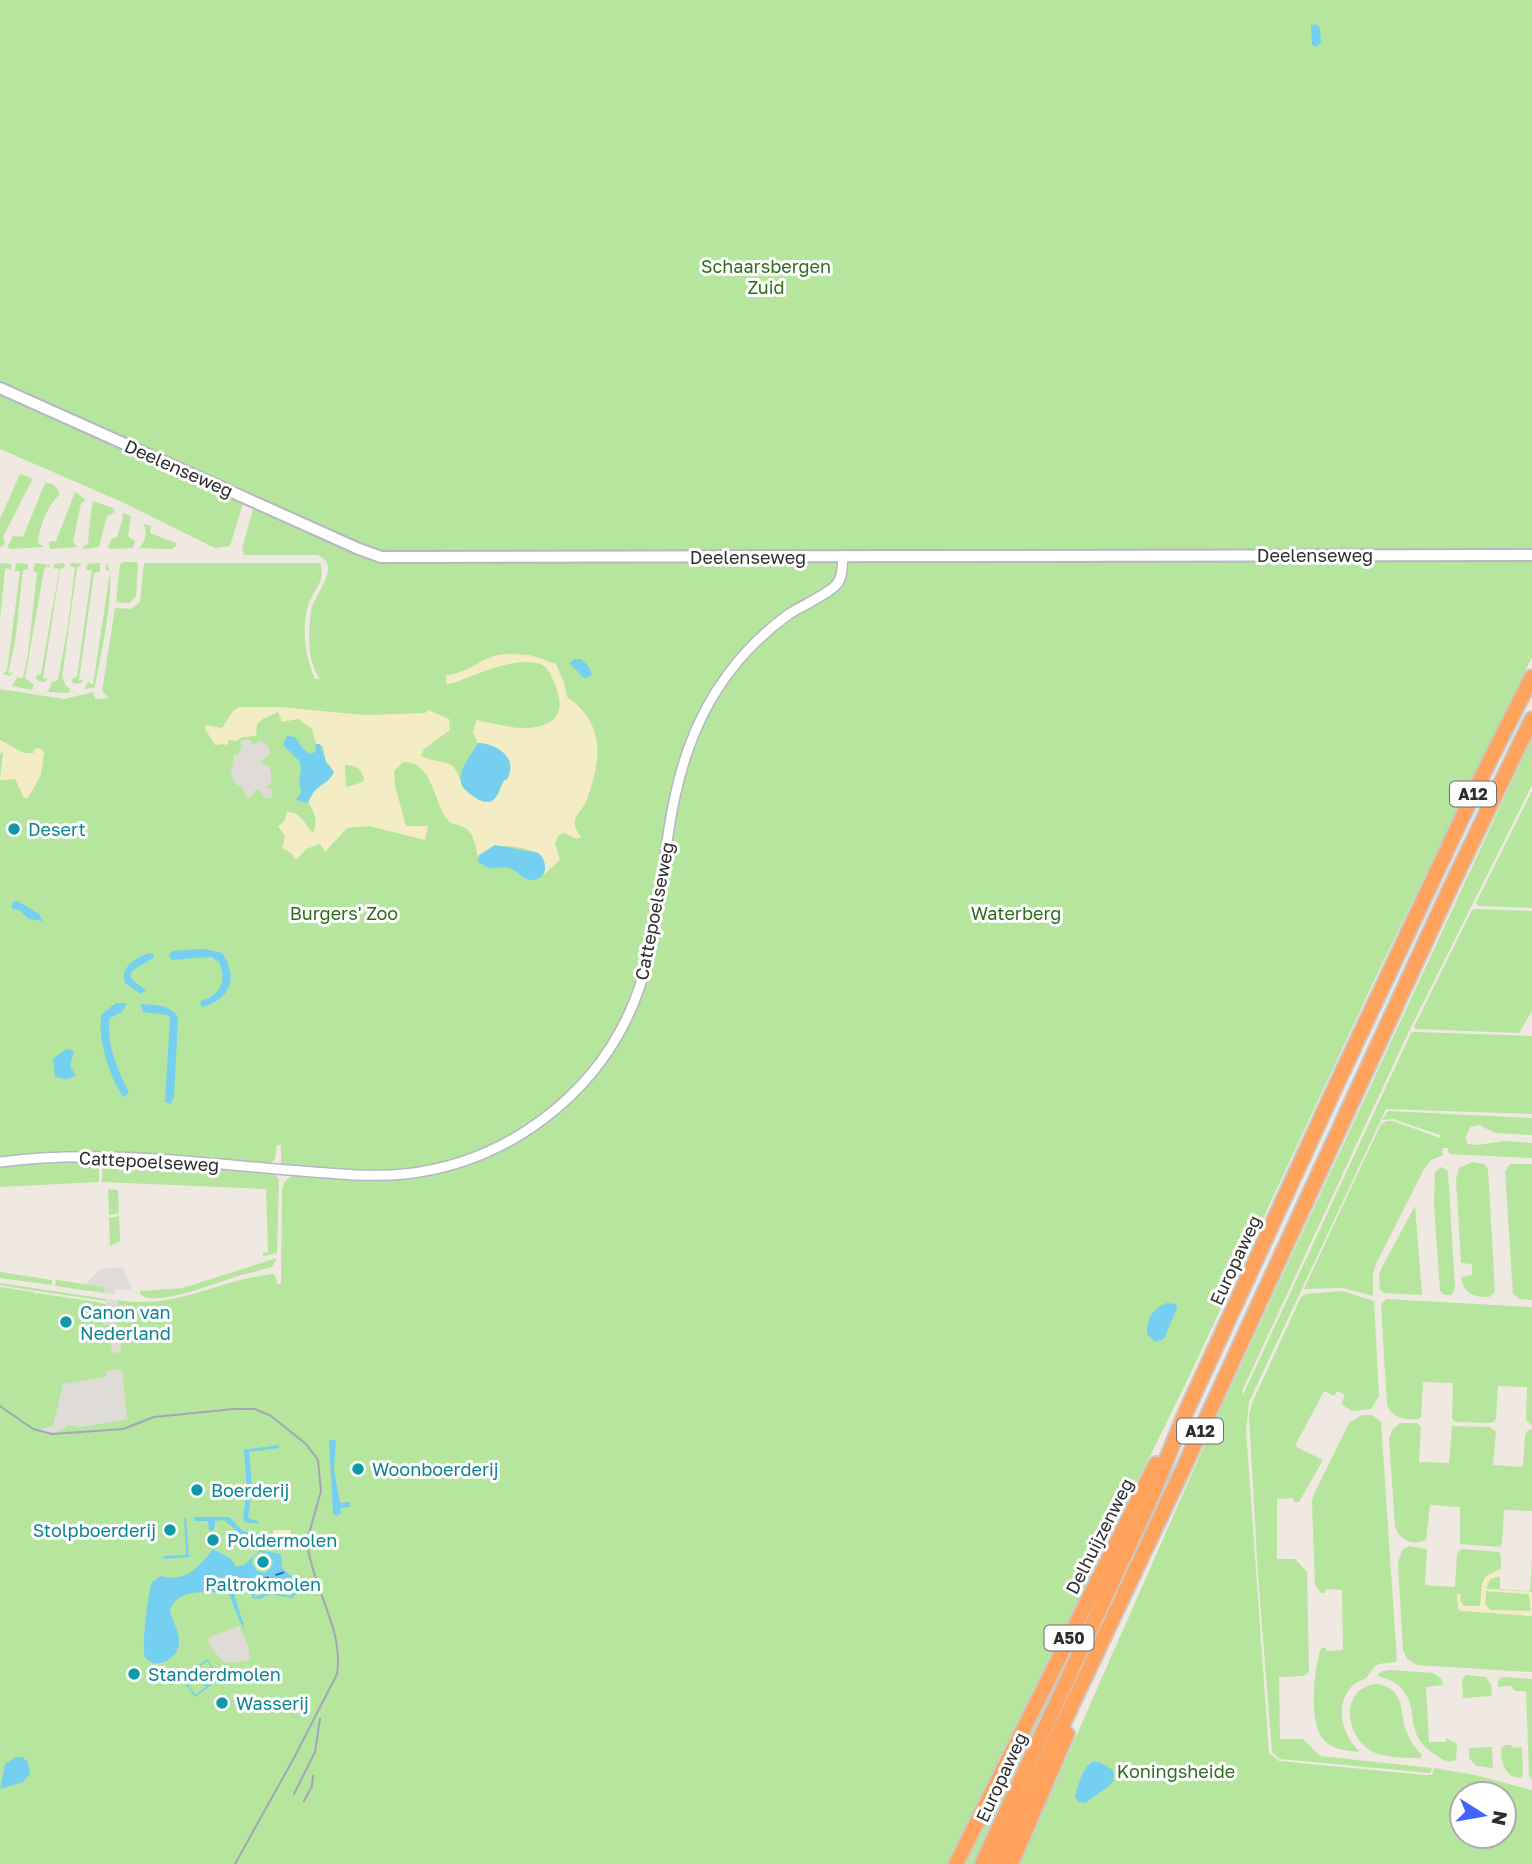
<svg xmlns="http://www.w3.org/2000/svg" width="1532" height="1864" font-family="'Golos Text',sans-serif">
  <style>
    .green { fill: #b6e59e; fill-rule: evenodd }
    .sand { fill: #f3ecc5; fill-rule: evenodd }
    .plaza { fill: #dfdcd8 }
    .water { fill: #75cff0; fill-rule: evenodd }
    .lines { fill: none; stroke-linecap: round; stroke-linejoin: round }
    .ferry { stroke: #0d6fa3; stroke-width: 2; stroke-dasharray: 9 7; stroke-linecap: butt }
    .tertiary-casing { stroke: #b4b7c1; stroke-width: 12 }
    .secondary-casing { stroke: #b4b7c1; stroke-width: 14 }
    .motorway-casing { stroke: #c9c9c9; stroke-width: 18 }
    .tertiary { stroke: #fff; stroke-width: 9 }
    .secondary { stroke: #fff; stroke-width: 10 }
    .motorway { stroke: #ffa35c; stroke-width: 14 }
    .tram { stroke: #a3a6b8; stroke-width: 2 }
    .culture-dot { fill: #0f9aa8; stroke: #fff; stroke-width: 2.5 }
    .labels { text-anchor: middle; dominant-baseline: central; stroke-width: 6; stroke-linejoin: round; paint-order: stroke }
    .shield { fill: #fff; stroke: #6d6d6d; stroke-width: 2 }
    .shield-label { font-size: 16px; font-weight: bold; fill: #2e2e2e }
    .park-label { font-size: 18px; fill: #2c6e1b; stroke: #fff }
    .street-label { font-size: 18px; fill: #2e2e2e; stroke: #fff }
    .culture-label { font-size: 18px; fill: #0d838f; stroke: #fff; text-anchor: start }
  </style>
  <rect width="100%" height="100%" fill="#efe9e1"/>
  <path class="green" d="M0,0H1532V551L389,553L377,551L0,385Z
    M0,391L242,500L243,503L230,546L215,548L122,502L0,449Z
    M20,474L31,478L32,480L3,537L5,544L0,548V519Z
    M45,483C53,482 59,488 59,495C46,509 40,525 38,543L44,547L9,549L8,546L13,536L23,537Z
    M75,492L86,500L81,503L73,542L77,547L50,549L49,542L56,541Z
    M93,501L113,508L115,512L107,516L99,547L84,549L83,546L88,544C89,529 90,515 93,501Z
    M259,508L370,558L835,561L839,568L837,579L830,587L800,603L773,623L696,720L641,973C601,1088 513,1162 391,1172C356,1174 319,1168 284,1166L281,1162V1145H277L275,1159L269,1165L0,1158V689L64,699L93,692L95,699L109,698L102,691L115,608L131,609L140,602L144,563H320C327,583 311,591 307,609C302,633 305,656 315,679H320C307,661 308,634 311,611C313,596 344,564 317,555H244L242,549L253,509Z
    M122,513L131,516L128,536L135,541L133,548L110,549L108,546L112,539L117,537L123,518Z
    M144,524L151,526L150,533L176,543V546L172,549L139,548C146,540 147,534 144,524Z
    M1532,559V657L1379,970L1186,1383L948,1864H0V1287L34,1292L36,1296V1293L91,1301V1304L93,1301L116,1307L117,1300C178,1310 217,1280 273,1274L276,1277L277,1284H281L282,1195C283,1182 285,1178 298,1174L367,1178L449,1169L562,1108L635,1007L683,774C704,709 731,667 783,622C796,612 831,598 838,588C843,580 844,570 848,562Z
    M123,562H136L138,564L136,596L129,603L116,602L120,564Z
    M0,563L11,564V570L7,568L5,570L0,618Z
    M16,563L28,564V569L23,570L15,642L8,673L13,672L10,676L3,674L7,671L20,571H15Z
    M35,563L50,565V568L47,566L44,570L25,678L34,685L32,690L12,686L17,678H23L28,654L37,573L33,570Z
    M64,563L65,567L60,569L43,679L48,678L45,682L38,681L35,676L41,674L59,571L58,568L54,569V564Z
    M71,563L82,564L77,568L62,677L66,686L70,689L69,693L48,692L52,682L58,680L68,625L75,567H70Z
    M100,563V572L94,573L79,679V681L84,679L81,683L74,684L71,679L77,677L92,570H86L87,564Z
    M107,563C118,582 99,662 95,687L84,689L88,682L93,685L110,572L105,569Z
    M1532,738V785L1409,1031L1242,1391L1243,1395L1411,1033L1415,1032L1532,1036V1114L1386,1109L1249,1402L1246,1430L1269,1753L1279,1761L1425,1775H1432L1434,1768L1475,1775L1532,1790V1864H1020L1215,1421ZM1462,1794H1504V1836H1462Z
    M1532,791V908L1478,906L1476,903Z
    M1477,909L1532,911V1011L1519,1033L1416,1029L1414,1027L1472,910Z
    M1388,1111L1532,1118V1135L1495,1133L1479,1125L1470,1127L1465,1138L1468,1144L1478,1145L1504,1141L1532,1143V1158L1449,1154L1448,1148H1442L1443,1155L1431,1160L1424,1169L1376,1264L1373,1274V1296L1343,1288L1304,1289L1381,1124L1387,1121H1393L1440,1138V1135L1393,1119L1382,1120Z
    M99,1160V1182L0,1187V1165L26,1162Z
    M103,1160L272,1172L279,1179L277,1253L263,1256V1253L268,1252L266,1189L102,1182Z
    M1472,1162L1484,1164L1488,1169L1495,1292L1489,1297C1473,1297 1464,1294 1461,1277L1472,1275V1264L1461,1263L1456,1179L1459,1168Z
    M1510,1164H1532V1300L1520,1299L1513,1294L1505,1172Z
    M1441,1167L1448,1171L1455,1289L1451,1295H1444L1440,1291L1434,1205L1435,1172Z
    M108,1189L118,1190L119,1213L109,1215Z
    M1415,1206L1422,1295L1385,1293L1380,1290L1379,1275L1382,1267Z
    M119,1216L120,1241L110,1246L109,1218Z
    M277,1258L272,1267C260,1271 247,1273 235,1277C216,1283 155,1308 140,1294V1291L183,1288Z
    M0,1272L52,1280V1285L0,1278Z
    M56,1280L104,1287L105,1293L55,1286Z
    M0,1283L106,1299V1301L10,1287L0,1285Z
    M1343,1291L1374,1301L1379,1396L1371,1409L1352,1411L1341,1404L1345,1395L1337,1391L1334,1396L1324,1391L1295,1446L1323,1460L1299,1502H1294L1293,1498L1277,1499V1559H1295L1307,1572L1309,1672L1304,1676L1279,1677L1280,1739H1303L1320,1756L1432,1768L1430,1773L1280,1759L1272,1752L1258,1575L1249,1415L1252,1403L1301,1297L1306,1294Z
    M1386,1299L1532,1307V1426L1526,1420L1527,1387L1498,1386L1496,1419L1492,1423L1456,1422L1452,1419L1453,1383L1423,1382L1421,1416L1419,1419C1405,1420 1393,1419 1387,1405L1381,1304Z
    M1362,1415H1372L1381,1422L1397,1661C1391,1664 1383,1662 1377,1665C1371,1669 1370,1674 1366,1678C1361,1681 1356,1682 1352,1686C1334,1705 1342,1735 1359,1751L1357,1752C1346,1750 1335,1750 1326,1742C1307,1726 1314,1669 1321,1648H1326V1651L1343,1650L1342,1590L1325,1589V1593H1321L1315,1585L1312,1502L1313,1496L1349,1423Z
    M1400,1423H1417L1421,1427L1419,1462L1449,1463L1452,1426L1490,1427L1496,1432L1493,1465L1523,1467L1525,1435L1528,1430L1532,1429V1511L1504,1510L1502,1543L1500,1547L1460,1544V1507L1430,1505L1426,1540C1412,1546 1400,1541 1395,1526L1389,1438L1393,1429Z
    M1409,1546L1427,1549L1425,1585L1455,1587L1457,1554L1461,1549L1499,1552L1501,1556V1569L1488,1575L1480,1606H1464L1460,1601V1611L1532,1616V1672L1417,1665L1407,1659L1403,1649L1398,1563L1402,1550Z
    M1532,1558V1592L1486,1589L1490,1579L1500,1576V1589L1530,1591Z
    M1486,1591L1529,1594L1531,1611L1490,1610L1485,1604Z
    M1093,1605L974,1864H962Z
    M1390,1670L1433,1673L1441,1678L1443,1685L1426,1687L1429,1742H1446V1738L1457,1744L1456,1760C1448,1763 1443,1760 1436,1755C1402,1735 1421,1711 1402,1689C1396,1681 1387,1679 1378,1676L1380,1672Z
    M1466,1675L1486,1677L1491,1685L1492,1696L1463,1698L1462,1680Z
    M1502,1677L1532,1679V1780L1529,1775L1526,1691H1515L1511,1686L1498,1687V1680Z
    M1378,1684C1402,1689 1400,1705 1404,1724C1407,1736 1413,1746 1422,1755L1421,1758C1408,1758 1385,1758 1373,1752C1344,1737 1339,1686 1378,1684Z
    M1505,1745H1511L1512,1748L1522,1747L1523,1776L1521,1778C1504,1777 1502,1764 1501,1749Z
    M1492,1747L1493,1768L1476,1766L1469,1758V1748Z"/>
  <path class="sand" d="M509,654L530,655L556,664L564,682L567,697C605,723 602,758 587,799C582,814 566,818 581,837L577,839L564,833L558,836L555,843L560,860L542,876L544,873L538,853C518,846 492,840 478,858C476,847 474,830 461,826C455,823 451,825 447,819C433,800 432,761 403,762L394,771L395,786L406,826H428L425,840L369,826L347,828L325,852L320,844L306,849L296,860L291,853L282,848L285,837L278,826L284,822L287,812C302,812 304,824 313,833C318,823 315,811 308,803L316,787L327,782L332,768L326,762L323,746L316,744L312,729L298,719L282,722L278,712L263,719L257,724L256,736L242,737L237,741L229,740L226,747L224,744L215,745L205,729L206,725L222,728L233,711L239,707H279L364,715L425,713L428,710L449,719L450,730L424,749L421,756C448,768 452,753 463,788L483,802L499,794C502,783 507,775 510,763C505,750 492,744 478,743L473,732L476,720C494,723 518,731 536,727C564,721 563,704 554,682C551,674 547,665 537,663C509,658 479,674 453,683L446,684V675C470,674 484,653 509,654ZM345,765C357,766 360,767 364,778L363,782L346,787Z
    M0,740L24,753H34V749L39,748L44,752L41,775L28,798H24L15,779L0,780L3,752L0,754Z
    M273,1530H291V1535L289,1536L291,1548L281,1550L273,1547Z
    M1501,1569L1500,1576L1490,1579L1486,1589L1532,1592V1616L1458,1609L1457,1594H1461L1460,1602L1464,1606H1480L1482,1584L1485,1577ZM1486,1591L1529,1594L1531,1611L1490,1610L1485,1604Z"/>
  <path class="plaza" d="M245,739L250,740L252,745L261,741L269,747V755L260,762L269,767L271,773V783L266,788L273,789L272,798H265L258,789L255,790L253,795L247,798L242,787L236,784L231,775L234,755L238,754L242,747L240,742Z
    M123,1267L132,1291L115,1289V1294H110L105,1293L104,1287L87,1285V1282L101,1269Z
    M106,1299L115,1300L117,1308L128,1309L119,1322L104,1325L99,1314L107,1308Z
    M119,1329L121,1352L112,1353L109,1330Z
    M122,1369L127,1419L81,1427L66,1425V1428L53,1433L41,1431L46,1427L53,1426L63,1384L106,1377V1371Z
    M239,1626L248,1646L250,1661L224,1663L210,1646L208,1641L210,1637Z"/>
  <path class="water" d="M1316,24L1320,28L1321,42L1316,47L1312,45L1311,26Z
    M575,659H581L589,667L592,675L585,679L569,663Z
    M287,736L295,737L304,750L310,754L315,752L316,744H320L326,762L334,772C329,785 314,784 308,803L296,800L301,792L299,779L301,771L300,762L283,745Z
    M478,743C495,744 516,755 509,775C505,785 507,775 502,784C497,792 499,797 490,802C481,802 475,798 469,793C449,778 470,758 478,743Z
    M495,845L538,853C549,861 548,881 530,880C522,879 518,871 511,869C497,864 495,874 478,862L479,855Z
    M18,901L39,914L43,921L28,919L21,911L11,908L13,902Z
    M204,949L222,953C239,977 230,1000 202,1007L200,1004L201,1001C221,995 227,981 219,962L211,957L172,960L169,955L172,951Z
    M149,953L154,954L153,958L133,970L130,975L133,981L146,990L141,994L125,983C120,966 135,959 149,953Z
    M116,1003H127L122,1012L110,1018C105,1042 119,1072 129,1093L124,1097C110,1080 96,1035 102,1014Z
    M140,1004C154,1005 170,1004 178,1017L174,1098L170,1104L165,1102L170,1018L168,1015L143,1012Z
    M66,1049L74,1051L70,1066L76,1076L67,1079L55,1077L53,1059Z
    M1167,1303L1176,1304L1177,1308L1164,1339L1155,1342L1147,1334C1147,1318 1152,1309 1167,1303Z
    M329,1440H336L334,1469L340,1503L350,1502V1507L340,1508L341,1513L337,1516L333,1514Z
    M279,1445V1448L249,1452L252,1488L248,1518L258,1521L259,1524L245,1522L243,1518L247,1490L244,1450Z
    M194,1517H229L243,1531L264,1535L265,1544L262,1543L258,1538L241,1535L224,1520L215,1521L214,1530L209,1531L208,1521H194Z
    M184,1518L186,1519L189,1557L163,1559L164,1556L186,1555Z
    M213,1549L231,1559L236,1567L244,1565L260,1550L281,1554L282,1568L298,1582L299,1592L292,1598L271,1594L259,1599L252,1598L250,1586L235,1584L233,1591L246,1632L240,1622L228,1592C208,1594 179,1586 170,1610C172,1621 179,1630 179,1641C180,1658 157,1672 145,1657C141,1650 148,1591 152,1582L161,1576C186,1583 200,1566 213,1549ZM259,1552L267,1553L273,1561L271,1568L264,1573L257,1571L252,1563L253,1558ZM253,1586L296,1587V1591L290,1596L269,1592L255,1597Z
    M207,1659L221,1678L195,1697L181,1678ZM207,1661L219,1678L208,1686L196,1669ZM194,1670L206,1687L196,1695L183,1679Z
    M16,1757H22L28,1762L30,1774L23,1782L0,1789L5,1764Z
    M1092,1762H1099L1113,1770L1114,1780L1109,1786L1085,1803L1078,1802L1075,1797C1078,1785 1082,1769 1092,1762Z"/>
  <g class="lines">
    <path class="ferry" d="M245,1585L285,1572"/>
    <g class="tertiary-casing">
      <path id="tertiary" d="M0,1162C91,1150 185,1161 276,1169C318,1172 362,1178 405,1174C506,1163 596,1096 634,1002C666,922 659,831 688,750C707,695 742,648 789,614C803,605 825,596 836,585C843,578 842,566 843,556"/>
    </g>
    <g class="secondary-casing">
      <path id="secondary" d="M0,388L359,549L381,557L1532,555"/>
    </g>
    <g class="motorway-casing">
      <path id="motorway" d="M956,1864L1156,1464
        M982,1864L1151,1498L1185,1414L1333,1092L1477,786L1532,677
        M997,1864L1183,1469L1453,882L1532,719
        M1011,1864L1067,1734"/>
    </g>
    <use href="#tertiary" class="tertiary"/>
    <use href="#secondary" class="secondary"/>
    <use href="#motorway" class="motorway"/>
    <path class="tram" d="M0,1406L33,1429L52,1434L123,1429L154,1417L234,1409H255L271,1416L306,1444L318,1460L321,1491L308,1537V1548C314,1590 344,1631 337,1674L295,1756L235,1864
      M294,1794L315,1752L320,1719
      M304,1801L312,1786L313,1776"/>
  </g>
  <g class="culture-dot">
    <circle cx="14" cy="829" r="7"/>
    <circle cx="66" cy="1322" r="7"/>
    <circle cx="358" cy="1469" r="7"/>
    <circle cx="197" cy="1490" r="7"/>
    <circle cx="170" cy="1530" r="7"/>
    <circle cx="213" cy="1540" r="7"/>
    <circle cx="263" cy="1562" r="7"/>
    <circle cx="134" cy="1674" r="7"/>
    <circle cx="222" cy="1703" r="7"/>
  </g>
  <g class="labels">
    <g class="shield">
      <rect x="1450" y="781.5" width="46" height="25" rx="5"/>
      <rect x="1177" y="1418.5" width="46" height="25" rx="5"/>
      <rect x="1044.5" y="1625.5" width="49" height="25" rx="5"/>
    </g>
    <g class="shield-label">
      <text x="1473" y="794">A12</text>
      <text x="1200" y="1431">A12</text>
      <text x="1069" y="1638">A50</text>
    </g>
    <g class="park-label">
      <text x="766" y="266">Schaarsbergen<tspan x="766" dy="21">Zuid</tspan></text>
      <text x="344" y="913">Burgers' Zoo</text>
      <text x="1016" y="913">Waterberg</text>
      <text x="1176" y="1771">Koningsheide</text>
    </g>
    <g class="street-label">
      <text transform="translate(179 468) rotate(24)">Deelenseweg</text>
      <text x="1315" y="555">Deelenseweg</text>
      <text x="748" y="557">Deelenseweg</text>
      <text transform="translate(654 911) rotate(-79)">Cattepoelseweg</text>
      <text transform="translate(149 1161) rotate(3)">Cattepoelseweg</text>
      <text transform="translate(1235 1260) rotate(-65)">Europaweg</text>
      <text transform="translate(1099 1536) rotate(-63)">Delhuijzenweg</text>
      <text transform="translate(1001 1777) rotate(-65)">Europaweg</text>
    </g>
    <g class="culture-label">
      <text x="28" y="829">Desert</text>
      <text x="80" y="1312">Canon van<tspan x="80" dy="21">Nederland</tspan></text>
      <text x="372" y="1469">Woonboerderij</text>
      <text x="211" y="1490">Boerderij</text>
      <text x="156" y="1530" text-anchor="end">Stolpboerderij</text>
      <text x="227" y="1540">Poldermolen</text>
      <text x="263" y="1584" text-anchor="middle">Paltrokmolen</text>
      <text x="148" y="1674">Standerdmolen</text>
      <text x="236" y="1703">Wasserij</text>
    </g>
  </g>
  <g transform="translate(1483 1815) rotate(101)"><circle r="33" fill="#ffffff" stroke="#ababab" stroke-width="2"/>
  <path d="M0-5L12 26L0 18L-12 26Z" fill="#4264fb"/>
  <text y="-10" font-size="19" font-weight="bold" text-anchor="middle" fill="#2e2e2e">N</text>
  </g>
</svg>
